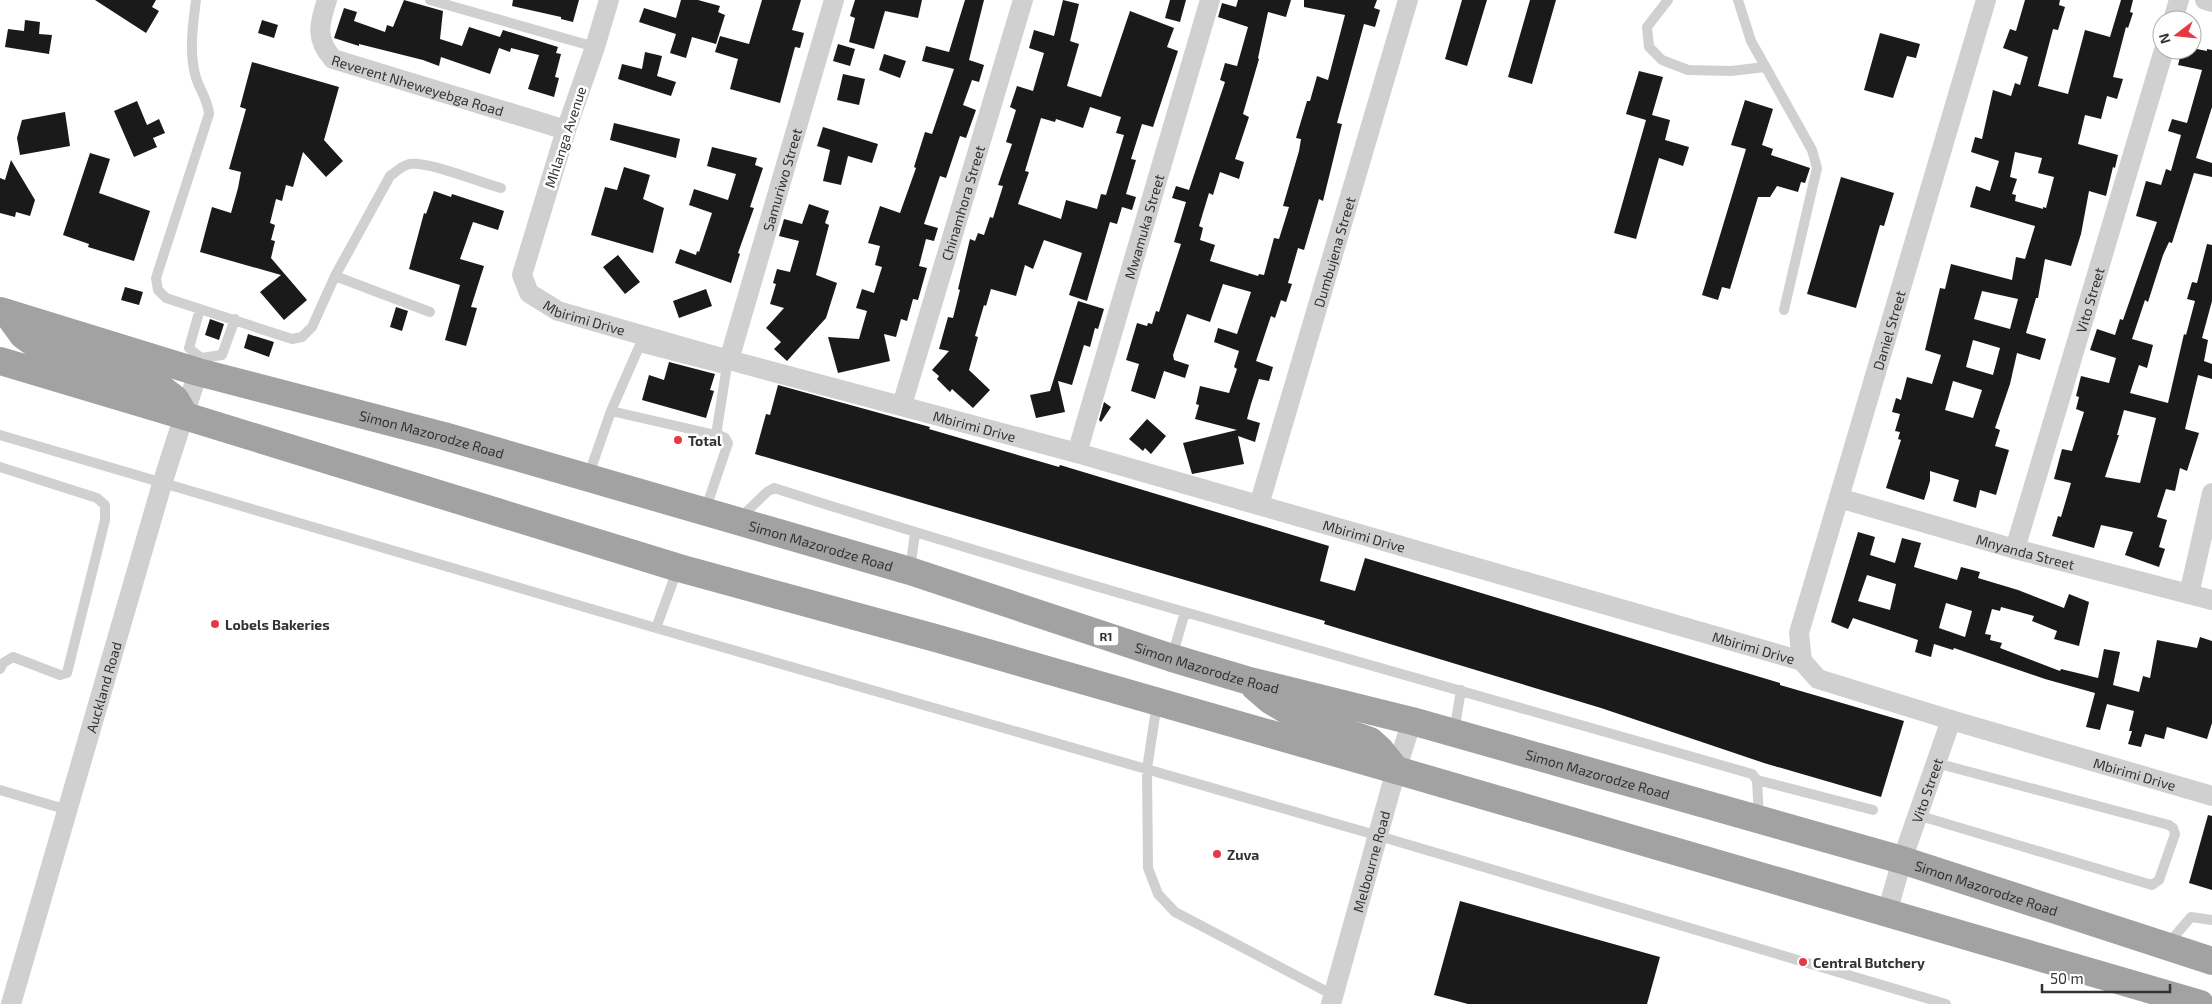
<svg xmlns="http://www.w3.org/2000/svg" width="2212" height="1004" font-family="'Exo 2',sans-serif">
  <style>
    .building { fill: #1a1a1a; fill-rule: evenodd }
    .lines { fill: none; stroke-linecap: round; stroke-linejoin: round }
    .service { stroke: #d0d0d0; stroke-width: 10 }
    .minor { stroke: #d0d0d0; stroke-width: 20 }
    .trunk { stroke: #a2a2a2; stroke-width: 28 }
    .poi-dot { fill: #e63946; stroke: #fff; stroke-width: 2 }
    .labels { text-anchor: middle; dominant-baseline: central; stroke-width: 5; stroke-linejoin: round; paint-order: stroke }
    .shield { fill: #fff; stroke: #707070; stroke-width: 1 }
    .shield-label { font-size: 12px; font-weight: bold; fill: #333 }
    .street-label { font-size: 14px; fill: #333; stroke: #fff }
    .poi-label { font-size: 14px; font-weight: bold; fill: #333; stroke: #fff; text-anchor: start }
  </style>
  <rect width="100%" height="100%" fill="#fff"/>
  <path class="building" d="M95,0H156L152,7L159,11L146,33Z
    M404,0L443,11L440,39L462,46L469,27L500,37L503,30L558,47L556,53L561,54L555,77L559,78L554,97L528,89L539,55L511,48L510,52L499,48L490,74L441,57L439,66L423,60L359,44V46L334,38L344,8L357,12L354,21L385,32L387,25L393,27Z
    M513,0H579L573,22L561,19V17L512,6Z
    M681,0H698L720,6L718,12L725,15L716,44L692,37L686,58L670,53L676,34L639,22L644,8L676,18Z
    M762,0H801L792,30L804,33L800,48L795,47L780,103L730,89L738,59L715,52L720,36L749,44Z
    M855,0H922L918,18L885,11L874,49L849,42L855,18L850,16Z
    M965,0H984L969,60L984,65L979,82L972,80L963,105L976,110L966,138L960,136L946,178L940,176L924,224L938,228L934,241L926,239L919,266L927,268L918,300L913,299L907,321L901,319L896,337L884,334L890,361L838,373L828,337L859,339L867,311L856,308L862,289L874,293L882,267L875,265L880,246L868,243L880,206L900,213L916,168L914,167L925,132L932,134L954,69L922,61L926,46L949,52Z
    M1063,0L1079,4L1070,41L1079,44L1067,86L1101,97L1130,11L1174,28L1167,47L1178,51L1153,127L1142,124L1131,159L1136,160L1126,194L1136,197L1132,210L1122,207L1117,224L1110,222L1087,301L1069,295L1082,253L1044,240L1033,269L1025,265L1016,296L991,289L986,306L984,305L975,336L978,337L969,370L990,390L973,408L952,389L950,392L937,379L939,376L932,370L949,351L939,349L948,317L953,318L960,290L958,289L970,239L975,241L978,233L984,235L990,217L993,218L1003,186L998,185L1012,144L1006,142L1016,110L1010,107L1017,86L1033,91L1044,53L1029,48L1034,30L1054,36ZM1090,107L1121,117L1116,133L1124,135L1106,195L1101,194L1097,209L1066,200L1061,219L1018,204L1029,172L1025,171L1041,118L1055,122L1056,119L1083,128Z
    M1170,0H1186L1180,22L1165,18Z
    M1238,0H1291L1286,17L1268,12L1258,58L1259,59L1243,114L1249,117L1235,159L1244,162L1239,179L1220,172L1213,195L1209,193L1199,226L1203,228L1200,240L1215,245L1210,261L1258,276L1259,274L1264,275L1274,238L1279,239L1289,207L1283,206L1299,151L1301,139L1296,138L1307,101H1310L1317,76L1328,80L1345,15L1304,7V0H1377L1374,8L1380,10L1375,27L1364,24L1337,123L1342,124L1323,201L1319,199L1304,250L1298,248L1288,283L1292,284L1286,302L1281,300L1275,318L1271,316L1256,361L1273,367L1269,381L1259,379L1251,404L1247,419L1260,423L1255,442L1238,436L1244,464L1192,474L1183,443L1237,430L1195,419L1199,405L1196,404L1200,386L1229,393L1237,369L1234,367L1239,351L1214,342L1218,328L1237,334L1251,292L1223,284L1210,322L1187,314L1173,355L1174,360L1189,365L1185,378L1164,371L1155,399L1131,391L1139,364L1126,360L1137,323L1147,326L1148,323L1152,324L1156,311L1159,312L1181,244L1174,242L1186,202L1172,198L1176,186L1189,190L1225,82L1220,80L1225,63L1237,66L1248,27L1218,17L1222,3L1236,7Z
    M1462,0H1487L1467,66L1445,59Z
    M1530,0H1556L1532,84L1508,77Z
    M2025,0H2060L2059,5L2065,7L2058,30L2053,29L2038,86L2068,94L2085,30L2110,37L2121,0H2133L2130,12L2133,13L2128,28L2126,27L2113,77L2123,79L2117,99L2107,96L2101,119L2085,115L2078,144L2118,155L2115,168L2113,167L2106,196L2089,191L2081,234L2071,266L2045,259L2038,298H2036L2026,333L2046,339L2040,360L2017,353L2010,384L1995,428L2000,430L1995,446L2009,450L1996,495L1980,490L1976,508L1953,501L1959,480L1930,471V481L1924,500L1886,488L1901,440L1898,439L1900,432L1895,431L1900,414L1892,412L1896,398L1901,400L1907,377L1932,384L1941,355L1925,350L1940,288L1945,289L1951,264L2012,280L2016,257L2025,259L2035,226L1970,207L1976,186L1990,191L1999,161L1971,152L1975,137L1982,139L1993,90L2011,96L2015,83L2020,85L2028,57L2003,48L2010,29L2016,31ZM2015,152L2042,158L2038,173L2054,177L2046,208L2043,207V209L2015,201L2016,195L2012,194L2017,179L2010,177ZM1982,291L2018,299L2010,329L1974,319ZM1973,340L2000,348L1993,375L1966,367ZM1953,381L1982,390L1973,418L1945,410Z
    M25,20L40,22L39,34L52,35L49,54L5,47L8,29L24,31Z
    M262,20L278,25L274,38L258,33Z
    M1880,33L1920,44L1916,58L1907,56L1893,98L1864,90Z
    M838,44L855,49L850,66L833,61Z
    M2192,48L2207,51V49L2212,50V107L2196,158L2212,163V177L2194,173L2172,243L2169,242L2163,255L2148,302L2145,300L2132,339L2153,345L2147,368L2139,365L2130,393L2168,403L2184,334L2186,335L2195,301L2187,299L2192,282L2197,283L2207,244L2212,245V301L2202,338L2208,340L2204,361L2212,364V379L2198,375L2185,429L2199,433L2194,449L2187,471L2180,468L2175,491L2166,489L2157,517L2167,520L2159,547L2165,549L2159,567L2125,555L2133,532L2101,525L2094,548L2052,536L2058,516L2061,517L2071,483L2054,479L2062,449L2072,451L2084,412L2076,409L2079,397L2076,396L2081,376L2109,383L2116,358L2090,350L2097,329L2115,335L2120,319L2123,320L2157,222L2136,216L2146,181L2161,185L2166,169L2171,171L2181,135L2168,131L2172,119L2187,123L2202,70L2178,65L2182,50H2192ZM2124,410L2156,418L2140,483L2105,477L2119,435H2117Z
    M645,52L662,56L657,76L676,82L671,96L618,79L622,64L642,69Z
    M884,54L906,61L900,78L879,70Z
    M252,62L339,87L324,140L343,161L326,177L303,152L293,187L286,185L282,201L276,199L270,223L275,225L271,240L275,241L271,258L307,300L284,320L260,292L281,275L200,252L212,207L231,213L238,188L241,172L229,169L246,109L240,107Z
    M1639,71L1663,77L1652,115L1670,120L1665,140L1689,147L1683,166L1659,158L1636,239L1614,233L1646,120L1626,114Z
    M843,74L865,79L859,105L837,100Z
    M1745,100L1773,109L1762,145L1773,149L1771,155L1810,168L1805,183L1801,182L1798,192L1777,186L1770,197H1758L1730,289L1722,287L1718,300L1702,295L1746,149L1731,145Z
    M137,101L147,125L159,119L165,133L153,138L157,147L134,157L114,111Z
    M65,112L70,146L20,155L17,138L22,120Z
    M614,123L680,139L676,158L610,140Z
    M823,127L878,144L872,163L848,156L841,185L823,181L830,150L817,146Z
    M712,147L757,158L755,165L763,168L750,207L754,208L738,253L740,254L731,283L675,263L680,249L696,255L697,251L699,252L712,213L689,205L694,189L728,200L736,174L707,166Z
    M90,153L110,159L99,193L150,211L134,261L88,247L89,244L63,235Z
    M11,160L35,200L30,216L16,212L15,217L0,213V178L5,180Z
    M624,167L650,175L643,199L664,208L653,253L591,235L605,187L617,190Z
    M1841,177L1894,193L1884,226L1880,225L1856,308L1807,294Z
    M434,191L451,197L452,194L504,211L498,230L473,222L460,259L484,266L471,307L477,308L466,346L445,340L460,285L409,269L424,213L426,214Z
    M809,204L829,211L825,223L829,225L816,275L837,283L826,318L787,361L774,349L781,342L766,328L784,308L770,304L776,284L773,283L777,269L790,272L799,241L779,236L784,219L802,224Z
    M618,255L640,282L625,294L603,267Z
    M125,287L143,292L139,305L121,300Z
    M706,289L712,306L679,318L673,301Z
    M1078,301L1104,309L1098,329L1095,328L1090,347L1084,345L1072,385L1058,381L1065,412L1036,418L1030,395L1050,391Z
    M396,307L408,311L402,331L390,327Z
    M210,319L224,324L219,340L205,335Z
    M248,334L274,342L269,357L244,348Z
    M669,362L715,374L710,390L714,391L706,418L642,400L649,375L664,380Z
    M778,385L930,427L929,429L1059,467L1060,465L1329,546L1320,581L1355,591L1365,558L1780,683V685L1904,721L1881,797L1764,763L1601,708L1324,624L1325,621L755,454L766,414L770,415Z
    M1104,402L1111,407L1101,422L1099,420Z
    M1147,419L1166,436L1151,454L1145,448L1143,451L1129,439Z
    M1858,532L1875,537L1870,555L1895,563L1902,538L1921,543L1914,567L1957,580L1961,567L1980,572L1978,578L2018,590L2064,608L2069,594L2089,602L2079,646L2054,639L2057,631L2032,621L2034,616L2001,607L2000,611L1992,609L1985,634L1991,635L1990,640L2002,643L2000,648L2060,671L2061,669L2098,678L2104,649L2120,652L2113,685L2139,692L2143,676L2150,678L2157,640L2197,648L2200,637L2212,641V723L2207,739L2167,727L2164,739L2145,734L2141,747L2128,744L2132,731H2129L2134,711L2107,704L2100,730L2086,727L2095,693L2045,679L1954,648L1953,650L1934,644L1931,657L1915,652L1918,640L1853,618L1848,629L1831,622ZM1867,575L1896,584L1890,610L1858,601ZM1946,603L1972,611L1965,637L1939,628Z
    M2208,815L2212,816V890L2189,883Z
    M1460,901L1660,957L1647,1004H1468L1434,995Z"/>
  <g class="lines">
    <path class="service" d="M196,0C193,24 189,50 195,74C198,88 208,99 209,114L156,278L158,290L166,298L292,339L302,337L312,327L335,276L390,176C396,172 402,165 410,164C431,162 479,182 501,188
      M430,0L595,47
      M1668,0L1647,27L1649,47L1662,60L1688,70L1731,71L1765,67
      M1738,0L1751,41L1812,150L1817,168L1784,310
      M335,276L430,312
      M200,309L189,348L201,358
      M198,372L201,358L222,355L235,319
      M0,435L656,628L1379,836L1946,1004
      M0,467L97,498L105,505V520L67,673L60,675L13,657L3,663L0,669
      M588,477L611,411L639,347L724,369L726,372L716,435L611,411
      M705,511L728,443L725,438L717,434
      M739,519L767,492L774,488C1098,591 1426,680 1752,774L1757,780L1759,818
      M910,570L915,533
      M656,628L678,568
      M1172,657L1185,612
      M1157,703L1147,769L1148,868L1158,894L1175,912L1335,996
      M1454,732L1461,690
      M1757,780L1873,810
      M0,790L68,810
      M1917,815L2152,885L2159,880L2175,834L2173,828L2169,825L1936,763
      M2167,945L2191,917L2212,920"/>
    <g class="minor">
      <path id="s1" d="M327,0C319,24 315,39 333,59L566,130"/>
      <path id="s2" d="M609,0L595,47L566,130L522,275L529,293L558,311L729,360L1077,453L1802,661L1818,679L1951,720L2212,796"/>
      <path d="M2205,0L2212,2"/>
      <path d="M2173,20L2179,0"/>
      <path id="s3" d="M729,360L834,0"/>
      <path id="s4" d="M902,405L1023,0"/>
      <path id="s5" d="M1077,453L1210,0"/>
      <path id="s6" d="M1839,498L2015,549L2212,600"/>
      <path id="s7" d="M1259,505L1408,0"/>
      <path id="s8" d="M2015,549L2164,50"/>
      <path d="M2189,594L2212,493"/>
      <path id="s9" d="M1802,661L1799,633L1986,0"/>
      <path id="s10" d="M1887,913L1902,860L1951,720"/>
      <path id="s11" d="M11,1004L162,484L198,372"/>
      <path id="s12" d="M1331,1004L1396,770L1412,721"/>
    </g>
    <g class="trunk">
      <path id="s13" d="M0,311L198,372L444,436L910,571L1172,658L1246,680L1412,721L1902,860L2212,961"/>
      <path d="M7,313L23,335L44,350L153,382L175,399L185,416"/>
      <path d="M0,361L185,416L679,568L939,639L1396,770L2200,1004"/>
      <path d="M1255,687L1270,700L1295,715L1370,741L1380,750L1396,770"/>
    </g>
  </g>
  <g class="poi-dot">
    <circle cx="678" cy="440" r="5"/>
    <circle cx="215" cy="624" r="5"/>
    <circle cx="1217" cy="854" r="5"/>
    <circle cx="1803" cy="962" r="5"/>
  </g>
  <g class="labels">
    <rect class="shield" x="1093.5" y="626.5" width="25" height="19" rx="4"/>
    <g class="shield-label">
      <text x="1106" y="636">R1</text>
    </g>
    <g class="street-label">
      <text stroke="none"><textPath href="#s1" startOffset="152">Reverent Nheweyebga Road</textPath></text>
      <text transform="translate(565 137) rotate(-72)">Mhlanga Avenue</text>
      <text stroke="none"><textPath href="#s3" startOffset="188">Samuriwo Street</textPath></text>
      <text stroke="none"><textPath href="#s4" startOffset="211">Chinamhora Street</textPath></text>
      <text stroke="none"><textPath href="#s5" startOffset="236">Mwamuka Street</textPath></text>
      <text stroke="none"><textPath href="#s7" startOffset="264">Dumbujena Street</textPath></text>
      <text stroke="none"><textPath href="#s8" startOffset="260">Vito Street</textPath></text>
      <text stroke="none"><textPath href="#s2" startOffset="369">Mbirimi Drive</textPath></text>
      <text stroke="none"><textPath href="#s9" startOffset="344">Daniel Street</textPath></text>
      <text stroke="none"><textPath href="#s2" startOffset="774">Mbirimi Drive</textPath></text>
      <text stroke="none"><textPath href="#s13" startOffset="449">Simon Mazorodze Road</textPath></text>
      <text stroke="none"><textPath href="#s2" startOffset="1179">Mbirimi Drive</textPath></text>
      <text stroke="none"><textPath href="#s13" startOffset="854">Simon Mazorodze Road</textPath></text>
      <text stroke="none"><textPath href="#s6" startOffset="194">Mnyanda Street</textPath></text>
      <text stroke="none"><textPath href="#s2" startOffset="1584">Mbirimi Drive</textPath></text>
      <text stroke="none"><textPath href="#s13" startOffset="1259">Simon Mazorodze Road</textPath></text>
      <text stroke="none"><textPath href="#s11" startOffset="330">Auckland Road</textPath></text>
      <text stroke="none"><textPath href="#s2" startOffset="1989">Mbirimi Drive</textPath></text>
      <text stroke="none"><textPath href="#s13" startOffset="1664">Simon Mazorodze Road</textPath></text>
      <text stroke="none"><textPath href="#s10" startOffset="129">Vito Street</textPath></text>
      <text stroke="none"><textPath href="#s12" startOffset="148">Melbourne Road</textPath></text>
      <text stroke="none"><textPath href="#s13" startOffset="2069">Simon Mazorodze Road</textPath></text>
    </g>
    <g class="poi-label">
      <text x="688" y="440">Total</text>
      <text x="225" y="624">Lobels Bakeries</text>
      <text x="1227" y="854">Zuva</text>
      <text x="1813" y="962">Central Butchery</text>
    </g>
  </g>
  <g transform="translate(2177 35) rotate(254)"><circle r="24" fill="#ffffff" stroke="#adadad"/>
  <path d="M0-4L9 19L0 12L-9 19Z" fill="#e63946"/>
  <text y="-8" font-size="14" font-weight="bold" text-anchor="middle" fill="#333333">N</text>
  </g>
  <path d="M2042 984v8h128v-8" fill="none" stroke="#333333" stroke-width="2.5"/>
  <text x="2050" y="984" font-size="15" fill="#333333" stroke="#ffffff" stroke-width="4" paint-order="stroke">50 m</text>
</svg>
